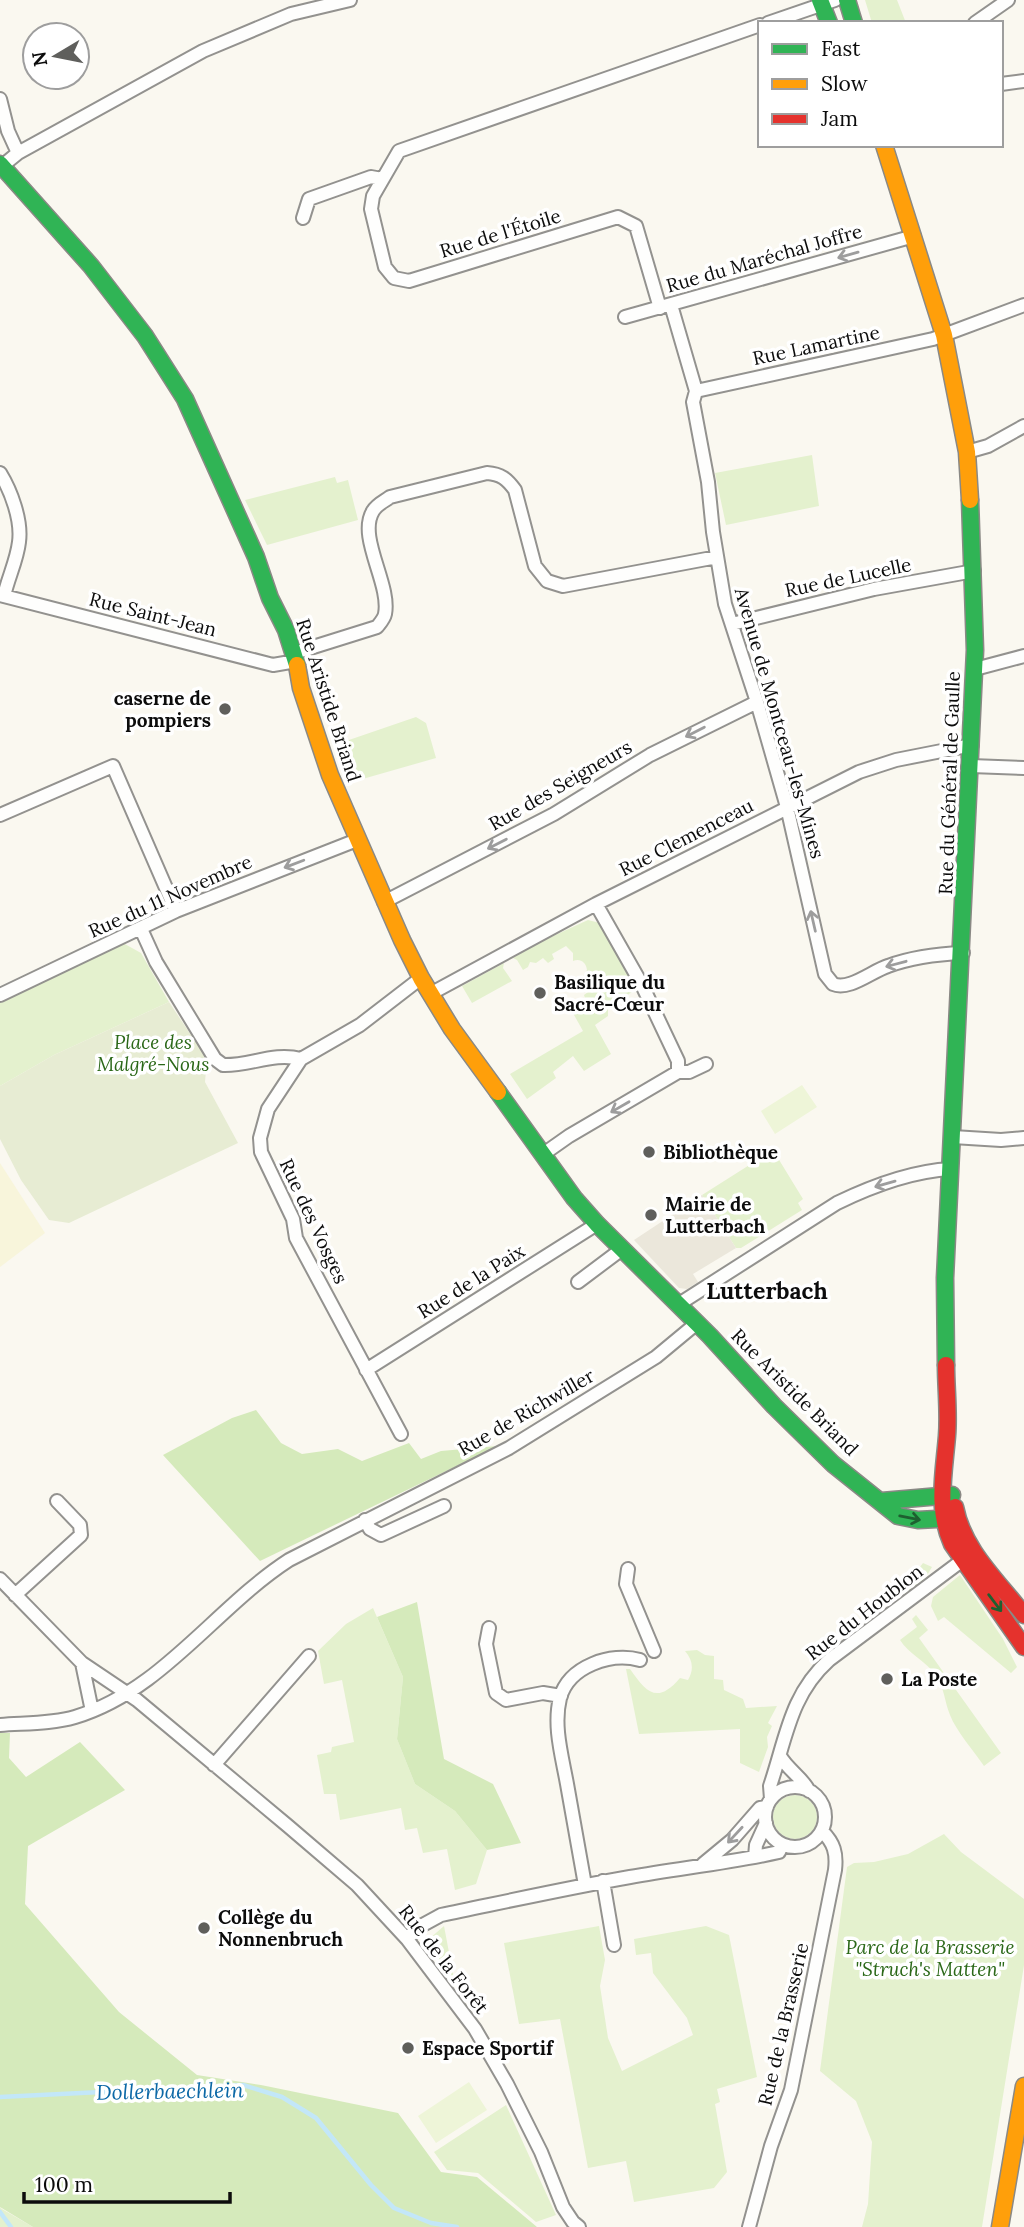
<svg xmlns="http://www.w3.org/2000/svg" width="1024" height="2227" font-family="Lora,serif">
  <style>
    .farmland { fill: #f8f5db }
    .green { fill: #e4f1ce }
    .forest { fill: #d5eabb }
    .cemetery { fill: #e7ecd3 }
    .pitch { fill: #eef5d8 }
    .plaza { fill: #ebe7db }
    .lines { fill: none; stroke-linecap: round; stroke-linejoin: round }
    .stream { stroke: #c3e7f8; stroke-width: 4.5 }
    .street-casing { stroke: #93928f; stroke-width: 16 }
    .fast-casing { stroke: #8a8985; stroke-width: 19 }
    .slow-casing { stroke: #8a8985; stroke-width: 19 }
    .jam-casing { stroke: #8a8985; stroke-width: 19 }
    .street { stroke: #fefefd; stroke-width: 12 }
    .fast { stroke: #30b455; stroke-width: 16 }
    .slow { stroke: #ff9f0a; stroke-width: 16 }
    .jam { stroke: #e5322d; stroke-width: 16 }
    .oneway { stroke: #9d9d9d }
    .oneway2 { stroke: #1e6030 }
    .poi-dot { fill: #5f5f5c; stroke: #fff; stroke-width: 2.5 }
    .labels { text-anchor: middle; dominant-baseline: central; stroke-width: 7; stroke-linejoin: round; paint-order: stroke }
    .street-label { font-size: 19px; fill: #0c0c0c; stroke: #fff }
    .poi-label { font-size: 19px; font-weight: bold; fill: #0c0c0c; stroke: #fff; text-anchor: start }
    .park-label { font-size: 19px; font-style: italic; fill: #2b6818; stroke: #fff }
    .water-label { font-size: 21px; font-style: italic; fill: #0c68a6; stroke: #fff }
    .quarter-label { font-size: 23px; font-weight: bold; fill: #0c0c0c; stroke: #fff }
  </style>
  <rect width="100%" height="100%" fill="#faf8f0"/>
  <path class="farmland" d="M0,1163L45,1233L0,1267Z"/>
  <path class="green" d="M865,0H897L906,23H872Z
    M812,455L819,506L726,525L715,473Z
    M335,477L337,483L348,480L358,520L267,545L245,500Z
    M416,717L426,723L436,758L359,780L346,741Z
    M588,920L600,923L637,989L608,1007V1016L595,1025L611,1054L584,1071L573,1056L553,1072L556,1078L527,1099L510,1074L583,1031L569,1006L572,1002L574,1005L585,998L584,995L595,987L589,977L582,978L587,970C586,962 580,958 573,961V953L566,946L552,954L554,959L548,963L543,958L536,963L530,962L528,967L523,970L517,960L513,958L540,942Z
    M123,943L141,953L169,1002L54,1055L0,1086V1003Z
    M504,963L503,968L512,981L472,1003L462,986Z
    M773,1150L803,1199L798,1203L802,1210L741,1248H736L702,1195Z
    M923,1563L932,1567L923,1582L906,1596L901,1591Z
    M960,1575L1003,1639L1017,1667L1011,1673L944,1617L938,1621L931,1606L933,1597Z
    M373,1608L403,1677L397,1739L415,1784L455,1811L487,1850L476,1884L455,1890L447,1849L423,1853L417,1828L405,1830L401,1808L340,1820L336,1794H324L317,1755L331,1752L332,1747L354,1742L342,1680L324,1684L318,1651L346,1624Z
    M916,1615L928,1630L919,1638L1001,1753L984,1766C974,1751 956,1731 950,1715C944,1700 945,1689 935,1674C924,1660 909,1654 900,1640L917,1627L912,1619Z
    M697,1650L705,1655L714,1656V1679L723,1680L724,1690L743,1699L746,1708L777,1706L768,1723L772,1726L767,1737L768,1747L759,1772L740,1763V1729L639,1734L626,1669H630C646,1692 657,1705 680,1678L688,1680C694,1670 693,1660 685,1651Z
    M773 1817a22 22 0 1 1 44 0a22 22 0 1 1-44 0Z
    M944,1834L961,1852L1024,1899V1965L982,2227H862L868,2204L872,2142L856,2101L820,2071L847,1867L854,1863L874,1862L908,1854Z
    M444,1926L455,1984L431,1951L429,1939Z
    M599,1926L605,1960L600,1986L608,2038L622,2071L693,2035L687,2018L653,1973L651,1953L636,1955L634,1939L706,1926L729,1935L757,2077L717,2089L720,2102L715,2104L727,2172L714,2188L634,2202L626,2161L588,2168L560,2019L519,2024L504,1943Z
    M506,2105L556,2215L536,2222L478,2173L447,2170L434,2152Z
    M0,2207L2,2209L33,2227H0Z"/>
  <path class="forest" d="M256,1410L281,1443L302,1454L338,1449L362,1461L409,1443L421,1459L441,1451L498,1446L260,1561L163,1455L232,1418Z
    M417,1602L444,1759L493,1784L521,1843L487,1850L455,1811L415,1784L397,1739L403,1677L377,1617Z
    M0,1733H10L9,1758L26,1777L80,1742L125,1790L28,1846L25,1904L119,2012L197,2075L261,2085L398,2113L441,2172L477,2177L537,2227H33L0,2207Z"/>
  <path class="cemetery" d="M169,1002L207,1059L205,1082L238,1143L69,1223L49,1220L21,1180L0,1139V1086L54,1055Z"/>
  <path class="pitch" d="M802,1085L817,1107L775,1134L761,1111Z
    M469,2082L487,2110L436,2143L418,2116Z"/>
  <path class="plaza" d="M702,1195L736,1248L693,1274L698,1282L687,1289L679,1288L634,1240Z"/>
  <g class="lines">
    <path class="stream" d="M0,2097L243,2085L282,2097L316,2118L371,2185L394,2208L431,2223L457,2227
      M0,2212L11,2227"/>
    <g class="street-casing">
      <path id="street" d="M768,23L835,0
        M975,23L1008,0
        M1001,84L1024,81
        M0,99L8,131L18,153
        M2,166L18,153L203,51L291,14L350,0
        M303,218L309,199L371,177L382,179
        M671,305L696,391L693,402L708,482L713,532L725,604L757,702L787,807L825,974L833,984C849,991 872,971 888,966C912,957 938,954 963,953
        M660,308L636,226L618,217L409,281L394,278L385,267L371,209L373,196L399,151L760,25
        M625,317L914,236
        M696,391L933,339L1024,305
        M967,452L988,446L1024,426
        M0,473C11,491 22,520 19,542C17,560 8,578 4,596
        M0,595L273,665L296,661
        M732,624L874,589L974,571
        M294,653L377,627C380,623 384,619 385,614C391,584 357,537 373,511C377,504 385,501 390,497L487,473C501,474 507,479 515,490L535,566L547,581L563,586L717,557
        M975,669L1024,656
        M971,766L1024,768
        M0,815L113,766L176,911
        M384,902L554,814L650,755L757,702
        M596,904L642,985L678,1061V1072
        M141,929L156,962L215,1059L223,1065C250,1066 273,1052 301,1059L360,1025L421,978
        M430,994L596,904L859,772L896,760L972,745
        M0,995L176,911L357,840
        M301,1059L268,1109L260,1138L261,1152L293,1219L296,1238L401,1434
        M953,1137L1001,1140L1024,1138
        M542,1155L569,1136L678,1072H689L706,1064
        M578,1282L622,1249
        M679,1304L837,1203C872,1186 912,1171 951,1169
        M366,1370L597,1224
        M365,1520L370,1529L381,1535L444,1506
        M628,1569L626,1584L654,1651
        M0,1579L82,1663L137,1700L288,1826L357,1885L407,1939L475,2029L507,2084L541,2152L563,2207L573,2222L579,2227
        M15,1595L81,1535L80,1525L57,1501
        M489,1628L486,1644L496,1693L506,1700L543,1693L561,1696
        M82,1663L92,1711
        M0,1725C24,1723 51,1724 75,1717C162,1691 215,1608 289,1560L509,1448L656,1357L697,1323
        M780,1756C788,1770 802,1777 809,1791
        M214,1765L309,1656
        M765 1817a30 30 0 1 1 60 0a30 30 0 1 1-60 0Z
        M771,1799L770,1786C786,1739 790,1695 829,1660L968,1556
        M755,1857L756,1845L766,1823
        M703,1864L732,1840L760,1808L767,1807
        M603,1881L614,1945
        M585,1885C579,1851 573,1817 567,1784C562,1756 553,1726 560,1698C569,1666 611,1652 640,1660
        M407,1939L419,1927L441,1915C504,1902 567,1888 630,1877C680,1868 730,1863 779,1852L782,1845
        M749,2227L771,2146L791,2090L835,1870C837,1853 834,1843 822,1831"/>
    </g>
    <g class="fast-casing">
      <path id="fast" d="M820,0L829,23
        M847,0L854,23
        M0,164L91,266L145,336L185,399L256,557L270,598L286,630L297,665
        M498,1092L574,1198L597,1224L710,1336L774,1406L833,1464L898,1516L918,1520L956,1518
        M946,1365L945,1278L975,650L970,500
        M882,1501L952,1495"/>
    </g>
    <g class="slow-casing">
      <path id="slow" d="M884,145L944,335L967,452L970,500
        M297,665L301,688L330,775L402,940L421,978L452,1029L498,1092
        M1000,2227L1024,2086"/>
    </g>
    <g class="jam-casing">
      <path id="jam" d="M946,1365C946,1388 949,1413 947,1436C944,1473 936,1509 952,1544L1024,1647
        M955,1507C963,1550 998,1581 1024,1615"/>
    </g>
    <use href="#street" class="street"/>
    <use href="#fast" class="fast"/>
    <use href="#slow" class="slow"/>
    <use href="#jam" class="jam"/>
  </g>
  <defs><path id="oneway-shaft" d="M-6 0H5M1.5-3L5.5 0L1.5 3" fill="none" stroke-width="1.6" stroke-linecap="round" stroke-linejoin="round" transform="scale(1.75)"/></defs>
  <g class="oneway">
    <use href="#oneway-shaft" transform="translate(848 255) rotate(164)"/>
    <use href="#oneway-shaft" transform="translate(695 732) rotate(153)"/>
    <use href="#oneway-shaft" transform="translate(497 844) rotate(153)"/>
    <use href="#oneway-shaft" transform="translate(294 864) rotate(159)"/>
    <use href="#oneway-shaft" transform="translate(813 921) rotate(-103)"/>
    <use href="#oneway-shaft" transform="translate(896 964) rotate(165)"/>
    <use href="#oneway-shaft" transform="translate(620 1107) rotate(150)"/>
    <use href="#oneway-shaft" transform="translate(885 1184) rotate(164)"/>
    <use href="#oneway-shaft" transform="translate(735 1835) rotate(133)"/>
  </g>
  <g class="oneway2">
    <use href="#oneway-shaft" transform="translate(910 1518) rotate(11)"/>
    <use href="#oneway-shaft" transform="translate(995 1603) rotate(53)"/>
  </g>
  <g class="poi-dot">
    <circle cx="225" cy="709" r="7"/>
    <circle cx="540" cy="993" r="7"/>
    <circle cx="649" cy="1152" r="7"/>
    <circle cx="651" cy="1215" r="7"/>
    <circle cx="887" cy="1679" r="7"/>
    <circle cx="204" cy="1928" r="7"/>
    <circle cx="408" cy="2048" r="7"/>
  </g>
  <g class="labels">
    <g class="street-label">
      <text transform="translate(500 233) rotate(-17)">Rue de l'Étoile</text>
      <text transform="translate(764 258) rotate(-16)">Rue du Maréchal Joffre</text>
      <text transform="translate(816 345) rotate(-12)">Rue Lamartine</text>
      <text transform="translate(848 577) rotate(-12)">Rue de Lucelle</text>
      <text transform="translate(153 614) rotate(14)">Rue Saint-Jean</text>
      <text transform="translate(329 700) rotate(72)">Rue Aristide Briand</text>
      <text transform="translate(780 723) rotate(74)">Avenue de Montceau-les-Mines</text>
      <text transform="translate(949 783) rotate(-88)">Rue du Général de Gaulle</text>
      <text transform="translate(560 785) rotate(-30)">Rue des Seigneurs</text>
      <text transform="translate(686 837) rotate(-27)">Rue Clemenceau</text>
      <text transform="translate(170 896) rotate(-24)">Rue du 11 Novembre</text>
      <text transform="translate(314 1221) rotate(65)">Rue des Vosges</text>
      <text transform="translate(471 1281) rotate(-32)">Rue de la Paix</text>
      <text transform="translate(795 1392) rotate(45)">Rue Aristide Briand</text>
      <text transform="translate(526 1412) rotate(-30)">Rue de Richwiller</text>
      <text transform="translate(864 1612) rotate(-38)">Rue du Houblon</text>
      <text transform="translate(444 1959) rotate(52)">Rue de la Forêt</text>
      <text transform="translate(783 2024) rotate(-77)">Rue de la Brasserie</text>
    </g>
    <g class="poi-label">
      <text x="211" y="698" text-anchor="end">caserne de<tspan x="211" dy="22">pompiers</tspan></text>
      <text x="554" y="982">Basilique du<tspan x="554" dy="22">Sacré-Cœur</tspan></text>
      <text x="663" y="1152">Bibliothèque</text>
      <text x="665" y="1204">Mairie de<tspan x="665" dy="22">Lutterbach</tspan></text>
      <text x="901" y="1679">La Poste</text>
      <text x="218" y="1917">Collège du<tspan x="218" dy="22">Nonnenbruch</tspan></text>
      <text x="422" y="2048">Espace Sportif</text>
    </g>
    <g class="park-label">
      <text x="153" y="1042">Place des<tspan x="153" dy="22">Malgré-Nous</tspan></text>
      <text x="930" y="1947">Parc de la Brasserie<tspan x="930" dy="22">"Struch's Matten"</tspan></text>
    </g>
    <g class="water-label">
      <text transform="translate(170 2091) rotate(-1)">Dollerbaechlein</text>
    </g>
    <g class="quarter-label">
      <text x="767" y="1290">Lutterbach</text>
    </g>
  </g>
  <rect x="758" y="21" width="245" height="126" fill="#ffffff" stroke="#9e9e9e" stroke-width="2"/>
  <rect x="772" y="44" width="35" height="10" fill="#30b455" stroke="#9e9e9e" stroke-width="2"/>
  <text x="821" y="56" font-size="21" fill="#0c0c0c">Fast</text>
  <rect x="772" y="79" width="35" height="10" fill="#ff9f0a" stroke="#9e9e9e" stroke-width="2"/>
  <text x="821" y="91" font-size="21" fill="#0c0c0c">Slow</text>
  <rect x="772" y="114" width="35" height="10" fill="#e5322d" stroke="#9e9e9e" stroke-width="2"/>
  <text x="821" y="126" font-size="21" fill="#0c0c0c">Jam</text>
  <g transform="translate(56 56) rotate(260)"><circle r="33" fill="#ffffff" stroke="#9e9e9e" stroke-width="2"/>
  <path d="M0-5L12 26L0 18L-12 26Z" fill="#5f5f5c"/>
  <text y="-10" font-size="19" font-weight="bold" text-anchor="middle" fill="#0c0c0c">N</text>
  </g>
  <path d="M24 2192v10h206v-10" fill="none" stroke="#0c0c0c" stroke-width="3.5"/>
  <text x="35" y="2192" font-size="21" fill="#0c0c0c" stroke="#ffffff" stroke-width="5" paint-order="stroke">100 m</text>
</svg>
